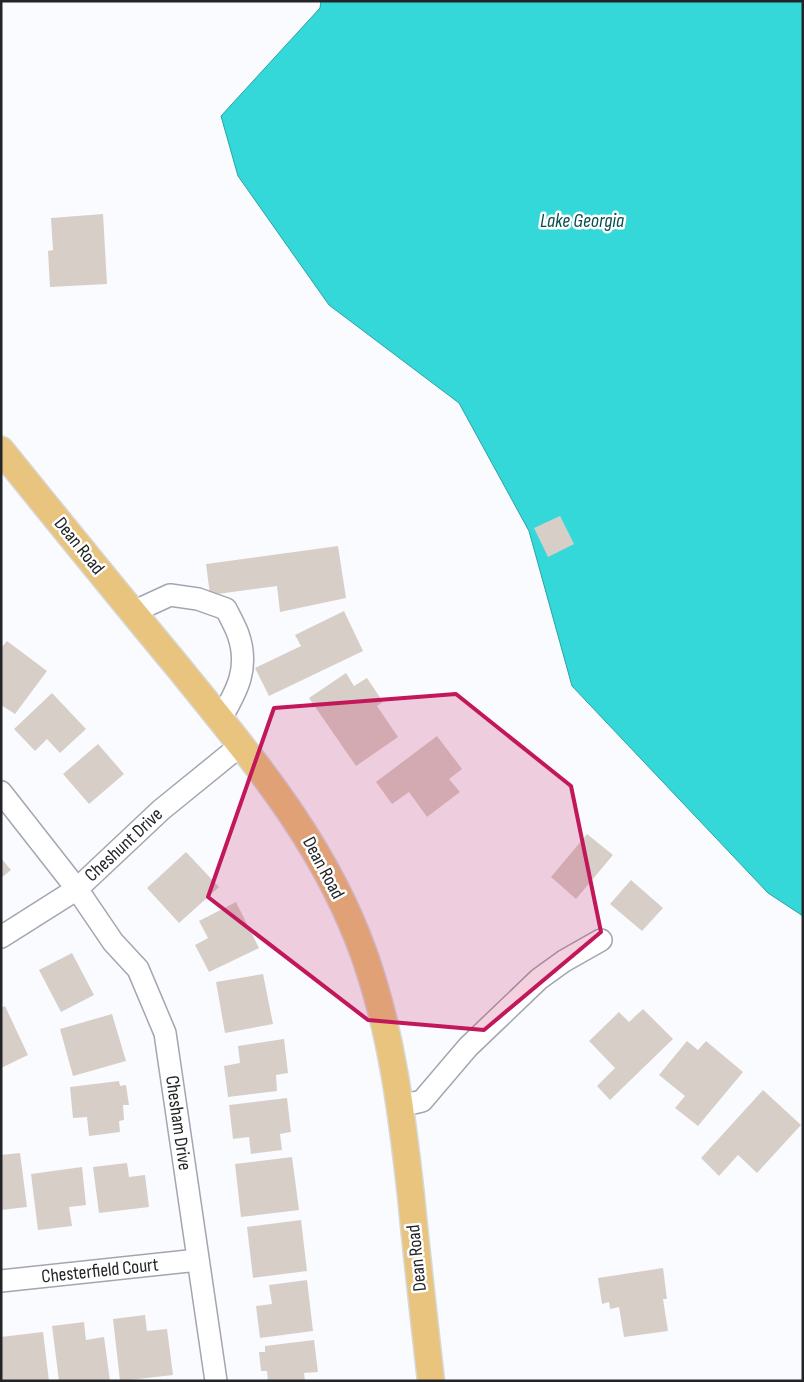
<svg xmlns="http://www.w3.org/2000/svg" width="804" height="1382" font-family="'Sofia Sans Condensed',sans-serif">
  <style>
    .water { fill: #34d8d9; stroke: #2fa2a4 }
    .building { fill: #d7cfc7 }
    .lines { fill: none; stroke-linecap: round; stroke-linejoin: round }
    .minor-casing { stroke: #a3a6b0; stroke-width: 24 }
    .major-casing { stroke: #d7d8d8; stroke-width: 29 }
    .minor { stroke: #fff; stroke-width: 21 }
    .major { stroke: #e8c47f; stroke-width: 26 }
    .marked { fill: #c2185b; fill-opacity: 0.2; stroke: #c2185b; stroke-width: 4; stroke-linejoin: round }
    .labels { text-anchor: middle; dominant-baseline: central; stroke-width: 5; stroke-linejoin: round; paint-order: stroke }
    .street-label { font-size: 19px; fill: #222427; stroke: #fff }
    .water-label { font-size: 20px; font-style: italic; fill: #074e4e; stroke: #fff }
  </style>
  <rect width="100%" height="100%" fill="#f9fbff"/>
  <path class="water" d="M321,1H803V916L768,893L572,686L529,531L459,403L329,305L238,176L221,116L320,8Z"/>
  <path class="building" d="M103,214L107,284L50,287L48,251L53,250L51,218Z
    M560,516L574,544L548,557L534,528Z
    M338,546L346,598L280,612L277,586L210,595L206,564Z
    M344,611L363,651L269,696L255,668L301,646L295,635Z
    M7,641L47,671L15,714L1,705V648Z
    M346,673L354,686L367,678L383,702L377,706L398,737L356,766L309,698Z
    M52,693L86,729L60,753L47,739L35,751L14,729Z
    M437,736L462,769L449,779L460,792L427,817L409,792L392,804L376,782Z
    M98,744L124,774L89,804L63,774Z
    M587,834L613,855L576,899L551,877Z
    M186,852L219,887L179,923L147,888Z
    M1,858L11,870L1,878Z
    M631,880L663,908L642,931L610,904Z
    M236,902L259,948L209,972L195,945L208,938L199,921Z
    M72,953L94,995L61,1012L39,970Z
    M263,974L273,1024L225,1033L216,982Z
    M5,1006L28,1055L1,1068V1008Z
    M643,1009L673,1039L610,1100L597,1086L615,1068L589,1041L619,1012L629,1022Z
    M112,1014L126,1061L73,1076L60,1029Z
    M284,1039L288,1073L276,1075L277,1091L228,1097L224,1066L240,1063L238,1046Z
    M687,1041L698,1050L706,1041L743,1072L698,1126L675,1108L685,1096L659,1075Z
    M119,1081L120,1086L126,1085L129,1105H123L124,1120L119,1121L120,1132L89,1136L87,1117L73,1118L70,1087Z
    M763,1090L801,1125L757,1173L738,1155L719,1176L701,1158Z
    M287,1098L291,1132L280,1134L282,1150L251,1154L249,1137L233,1139L229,1105Z
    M20,1153L27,1207L1,1210V1155Z
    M292,1157L299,1210L241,1217L235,1164Z
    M127,1163L129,1177L145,1175L149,1207L99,1213L93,1167Z
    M82,1167L86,1205L69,1207L72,1226L38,1230L31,1174Z
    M301,1220L307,1271L253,1278L247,1227Z
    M663,1268L667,1299H663L668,1331L624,1337L619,1307L610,1309L609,1302L602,1304L598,1278Z
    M307,1280L313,1331L260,1338L256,1306L272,1304L269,1285Z
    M145,1315L147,1331L167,1329L173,1375L120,1381L113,1319Z
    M84,1322L86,1340L104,1337L110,1381H59L52,1326Z
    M43,1332L49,1381H1V1337Z
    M314,1340L318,1372L304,1373L305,1381H268L267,1371H261L259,1352H265V1346Z"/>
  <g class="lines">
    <g class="minor-casing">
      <path id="minor" d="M133,612L170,595L198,599L226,609C230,617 235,626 238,634C250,668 237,691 220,720
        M1,792L77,889L113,942L138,969L165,1033L216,1381
        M1,937L77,889L161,810L241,745
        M400,1106L422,1101L468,1047L539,979L564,961L601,940
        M1,1281L198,1260"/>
    </g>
    <g class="major-casing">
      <path id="major" d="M1,450C60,523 119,596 179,668C253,760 325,843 365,957C392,1034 402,1115 411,1196C417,1258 424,1319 431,1381"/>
    </g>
    <use href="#minor" class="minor"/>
    <use href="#major" class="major"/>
  </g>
  <path class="marked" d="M456,694L571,786L601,932L484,1030L368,1020L208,897L274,708Z"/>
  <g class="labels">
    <g class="street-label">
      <text transform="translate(79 546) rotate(51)">Dean Road</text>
      <text transform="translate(124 845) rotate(-43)">Cheshunt Drive</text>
      <text transform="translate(323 868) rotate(62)">Dean Road</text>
      <text transform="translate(178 1123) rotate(82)">Chesham Drive</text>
      <text transform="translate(417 1258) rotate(-96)">Dean Road</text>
      <text transform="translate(100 1271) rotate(-6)">Chesterfield Court</text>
    </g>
    <g class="water-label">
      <text x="582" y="221">Lake Georgia</text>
    </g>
  </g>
  <rect width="804" height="1382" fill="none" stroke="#222427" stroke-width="5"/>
</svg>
